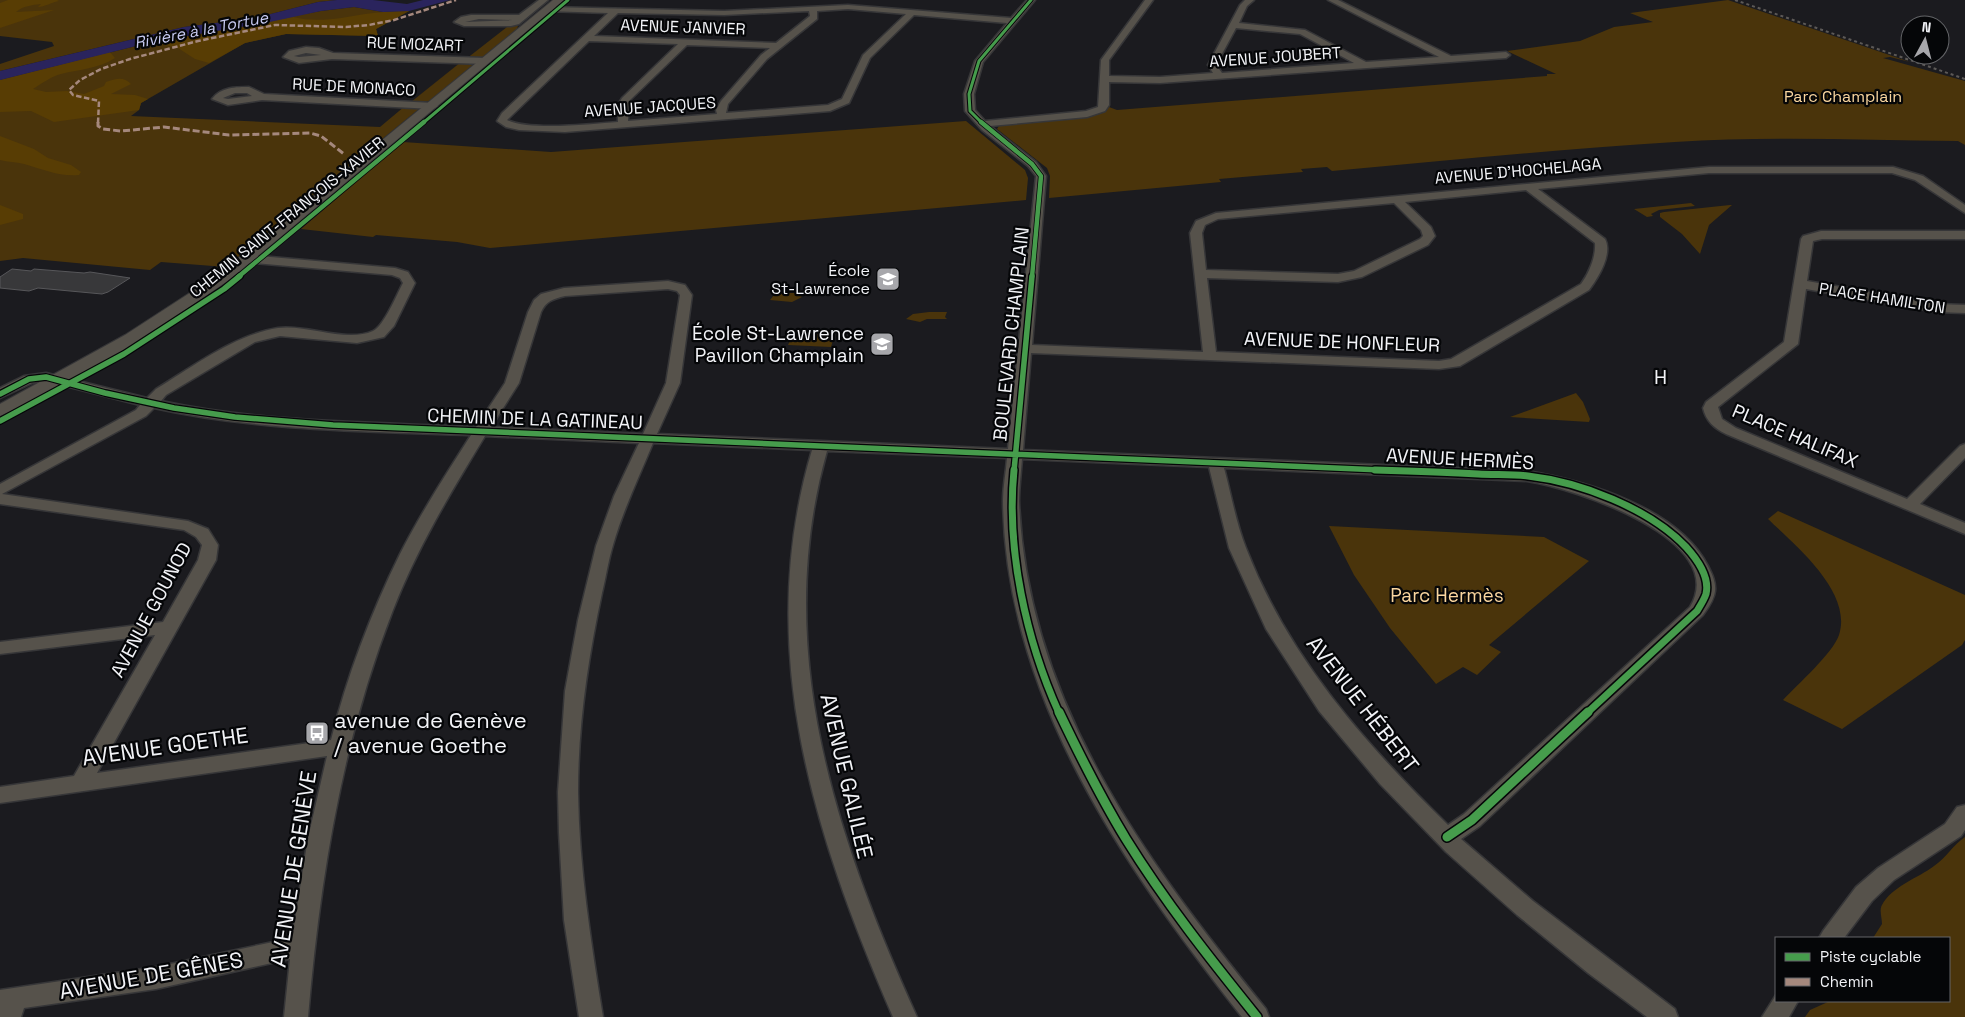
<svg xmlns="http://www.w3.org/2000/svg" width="1965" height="1017" font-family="'Space Grotesk',sans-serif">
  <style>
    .green { fill: #4a340b }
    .forest { fill: #583d04 }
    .water { fill: #2a245d }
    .building { fill: #38383a; stroke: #57575a }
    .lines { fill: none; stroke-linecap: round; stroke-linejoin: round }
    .minor-casing { stroke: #363638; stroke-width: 3 }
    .tertiary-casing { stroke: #363638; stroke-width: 2 }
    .minor { fill: #56524b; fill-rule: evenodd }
    .tertiary { fill: #56524b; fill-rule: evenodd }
    .rail { stroke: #5c5957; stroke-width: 2; stroke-dasharray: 3 3; stroke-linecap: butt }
    .quiet-far1 { stroke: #a5887d; stroke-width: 2.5; stroke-dasharray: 5.5 2.5; stroke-linecap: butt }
    .quiet { stroke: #a5887d; stroke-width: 3; stroke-dasharray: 7 3; stroke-linecap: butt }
    .cycleway-far4-casing { stroke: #050608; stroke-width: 5 }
    .cycleway-far3-casing { stroke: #050608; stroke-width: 6 }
    .cycleway-far2-casing { stroke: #050608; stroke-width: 8 }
    .cycleway-far1-casing { stroke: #050608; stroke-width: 10 }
    .cycleway-casing { stroke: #050608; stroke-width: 12 }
    .cycleway-far4 { stroke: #469c4c; stroke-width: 3 }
    .cycleway-far3 { stroke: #469c4c; stroke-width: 4.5 }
    .cycleway-far2 { stroke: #469c4c; stroke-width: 5.5 }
    .cycleway-far1 { stroke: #469c4c; stroke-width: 7 }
    .cycleway { stroke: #469c4c; stroke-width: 9 }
    .labels { text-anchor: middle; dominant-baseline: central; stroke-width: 4.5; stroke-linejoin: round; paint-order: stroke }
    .far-street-label { font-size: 16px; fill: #f2f3f7; stroke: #050608 }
    .far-water-label { font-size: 16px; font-style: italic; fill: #c8cbf2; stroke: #050608 }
    .far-park-label { font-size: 16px; fill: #fad69f; stroke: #050608 }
    .far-poi-label { font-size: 16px; fill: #f2f3f7; stroke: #050608; text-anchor: end }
    .poi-label { font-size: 19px; fill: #f2f3f7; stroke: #050608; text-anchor: end }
    .street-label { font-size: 19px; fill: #f2f3f7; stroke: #050608 }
    .park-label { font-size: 19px; fill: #fad69f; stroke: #050608 }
    .neighbourhood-label { font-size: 20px; letter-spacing: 1px; fill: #f2f3f7; stroke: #050608 }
    .near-street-label { font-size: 22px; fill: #f2f3f7; stroke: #050608 }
    .near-poi-label { font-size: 22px; fill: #f2f3f7; stroke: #050608; text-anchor: start }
  </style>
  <rect width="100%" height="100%" fill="#1b1b1f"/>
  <path class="green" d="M0,0H337L318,2L255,18L184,27L0,71V64L54,46L52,42L0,36Z
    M1728,0L1910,62L1890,57L1883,58L1965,81V145L1958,141C1863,140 1770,136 1675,142C1560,149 1446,161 1332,171L1327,167L1301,169L1303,172L1219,179L1221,182L1049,198L1050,176L1047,168L997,129L999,126L1007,124L1099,114L1106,111L1109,107L1117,110L1547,76V74H1556L1507,51L1580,41L1614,27L1653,22L1630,13Z
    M354,7L383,12L409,11L376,29L378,36L286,34L245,43L141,103L139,110L131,116L380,127L405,106L419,109L226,267L161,262L150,270L23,258L0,261V80L152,42L321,11Z
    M516,25L518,26L517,29L483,57L466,59L507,27Z
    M461,62L474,64L430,101L411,102Z
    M966,121L1025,170L1028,178L1026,200L490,248L457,242L376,235L373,237L301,229L403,142L551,152Z
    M1691,203L1695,206L1659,210L1651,214L1653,216L1647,217L1634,209Z
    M1730,205H1732L1709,225L1700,254L1682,234L1660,217V213L1664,212Z
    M784,293H796L802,297L792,302L770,300L774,295Z
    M929,312H947L945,317L947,319H927L920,322L906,319L913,314Z
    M793,333L835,334L831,347L788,345Z
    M1576,393L1583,402L1590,419L1589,422L1510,417Z
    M1778,511L1965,595V640L1962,645L1842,729L1783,700C1797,685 1833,653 1839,635C1853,592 1795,545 1768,519Z
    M1329,526L1544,537L1589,561L1489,645L1501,652L1477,675L1463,667L1436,684L1390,628L1354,575Z
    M1965,837V1017H1805L1810,1010L1830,1001H1949V938H1873L1882,924C1882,918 1879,910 1882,905C1891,887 1918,878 1934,866C1946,858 1953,845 1965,837Z"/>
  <path class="forest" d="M8,0H57L59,1C53,2 44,7 38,7L41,4C32,5 23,6 16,12L54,10L0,28V3Z
    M409,11L376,29L378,36L286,34L245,43L209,63L195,59L178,48L152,42L293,17C318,23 341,18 365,14C379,12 394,11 409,11Z
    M110,52L115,58C98,69 80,69 61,74C52,76 41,84 33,89L46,92L67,91L84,94L104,86L106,82C116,79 123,76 131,84L111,94L135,95L148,99L141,103L139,110L54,122L31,111L0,112V80Z
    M0,136L34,149L48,158L71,165L81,172L79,175C60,177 42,169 24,164C16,162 8,162 0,160Z
    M0,205L23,214V219L0,225Z"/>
  <path class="water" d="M337,0H373L407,4L423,0H450L409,11L383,12L354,7L321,11L265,23L152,42L0,80V71L184,27L255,18L318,2Z"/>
  <path class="building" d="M12,269L31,271L34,269L84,273L90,272L130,278L108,292L102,294L38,288L29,291L0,288V277Z"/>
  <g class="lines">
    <g class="minor-casing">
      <path id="minor" d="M539,0H548L519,24L511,26H464L454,22L461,17L471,15H519ZM479,19L513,20L465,22Z
        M1027,0H1035L983,62L974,94L975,110L985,121L1086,111L1098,107L1101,60L1145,0H1153L1109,60V76L1160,77L1213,73L1208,65L1240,5L1245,0H1254L1247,6L1239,23L1305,30L1366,62L1439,57L1328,0H1338L1451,56L1506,52L1510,55L1506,58L1160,83L1109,82V105L1105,111L1087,117L990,126L1036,162L1046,176L1032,345L1203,352L1190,233L1196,221L1216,213L1709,167H1893L1923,176L1965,205V213L1915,180L1892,173H1709L1538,189L1605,239C1613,254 1598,278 1589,290L1460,366L1439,369L1031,353L1023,450L1527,471C1587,481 1678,508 1708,566C1712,574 1716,582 1715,591C1714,600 1708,608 1703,615L1480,826L1461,839L1533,901L1675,1009L1678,1017H1647L1588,973L1517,915L1446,852L1380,784L1319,711L1266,629L1229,548L1209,467L1022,459C1021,473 1019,487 1019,501C1027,701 1144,859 1266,1009L1269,1017H1242C1125,868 1005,697 1003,500C1003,486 1006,472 1007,458L827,451C771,649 836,837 917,1017H893C814,834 753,649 812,450L653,443C639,477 623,510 613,545C608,561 606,577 602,593C588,658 578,725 578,792C579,867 591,943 603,1017H579L564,920L559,833L558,792L565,691L578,620L596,546L614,496L639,443L485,436C451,492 417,548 393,610C342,741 320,878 308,1017H284L290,959L156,989L24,1008L21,1017H0V990L156,967L292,938L308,838L327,756L0,803V787L74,776L155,635L0,654V642L163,622L198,560L202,545L196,537L184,530L0,504V484L136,410L140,405L46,381L32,383L0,398V388L24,376L46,373L147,398L156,389C194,366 234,335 278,328C307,324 346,343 373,331C384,326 397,294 403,283L400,278L392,275L243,262L241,259L247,255L395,268L408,272L415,283L394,326L384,337L357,343L280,336L255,342L166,395L161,401C264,423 372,422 476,427L505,383L528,312L534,300L541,294L564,288L668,281L685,285L692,295L680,383L657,434L1008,449L1036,176L1028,166L982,130L965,111L964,94L975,61L1007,23L914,15L870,58L849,103L830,111L565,132L519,130L506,127L497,121L502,113L608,13L546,11L545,9L549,7L724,11L848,5L1011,18ZM848,9L906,14L863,55L842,99L828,105L726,113L728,104L767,59L817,19V11ZM809,11L810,16L776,43L594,36L618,13L724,15ZM1236,28L1300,34L1354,63L1222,73L1216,65ZM589,41L678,44L622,98L618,105V122C591,124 531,131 507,120ZM687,45L770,48L761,55L721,101L716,110L717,114L628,121L629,101ZM1526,190L1595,243C1596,257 1589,273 1581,284L1451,359L1439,361L1216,352L1207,278L1338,282L1362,277L1428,245L1435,236L1431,227L1405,202ZM1394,203L1421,230L1423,236L1420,239L1354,271L1338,274L1206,270L1202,233L1205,225L1218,219ZM668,289L677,291L680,295L666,383L643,434L491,427L519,383L541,312C546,301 553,299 565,296ZM154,408C257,431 365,431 471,435C446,474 421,513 400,554C371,613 347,676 331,740L97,773L216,560L218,545L208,529L188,521L2,494L146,416ZM1224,468L1527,481C1573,488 1731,539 1690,607L1464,814L1448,825C1366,745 1288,657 1246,548C1236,523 1231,494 1224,468Z
        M306,47L319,48L333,53L486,58L490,61L486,64L332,59L299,63L283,57L289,51ZM306,53L321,55L299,57L294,56Z
        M249,87L264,94L433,103L438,106L433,109L262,100L228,105L212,99C221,87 236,87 249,87ZM235,93H247L252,96L228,99L223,98Z
        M1821,231H1965V239H1822L1813,241L1807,281L1937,304L1965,305V313L1937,312L1806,289L1798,344L1718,407L1722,419L1736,428L1907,499L1960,446L1965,444V458L1920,504L1965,523V534L1726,434C1714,428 1706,421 1703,408L1706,402L1784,342L1801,239L1803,236Z
        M1965,805V830L1961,836L1894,880L1872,901L1844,938H1819L1823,931L1856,887L1878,868L1945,824L1957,807Z
        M1776,995V1001H1798L1789,1017H1762Z"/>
    </g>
    <g class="tertiary-casing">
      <path id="tertiary" d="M553,0H564L229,280L137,343L52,391L0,416V404L125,335L219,274Z"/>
    </g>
    <use href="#minor" class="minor"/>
    <use href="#tertiary" class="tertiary"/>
    <path class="rail" d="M1735,0L1965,79"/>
    <path class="quiet-far1" d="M98,123L99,101L73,95L69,90L80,80L101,69L130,59L198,41L275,25L346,27L369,25L394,20L456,0"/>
    <path class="quiet" d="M98,122V126L103,129L121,131L164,127L229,135L310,133L321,136L344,154"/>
    <g class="cycleway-far4-casing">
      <path id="cycleway-far4" d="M423,123L568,0
        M982,123L970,111L969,94L979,61L1031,0"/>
    </g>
    <g class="cycleway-far3-casing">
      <path id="cycleway-far3" d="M981,122L1032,164L1041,176L1032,277
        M238,277L424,122"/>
    </g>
    <g class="cycleway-far2-casing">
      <path id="cycleway-far2" d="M0,394L29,379L46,377L105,393L174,408L235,417L333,425L1405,471
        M0,421L124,354L224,289L240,276
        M1014,471L1032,276"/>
    </g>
    <g class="cycleway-far1-casing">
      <path id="cycleway-far1" d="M1014,470C1006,549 1026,640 1059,713
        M1375,470C1410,471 1444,472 1478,474C1495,475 1512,474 1528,476C1580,482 1649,508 1686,547C1696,558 1710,577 1706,594C1704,600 1700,606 1697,611L1587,713"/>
    </g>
    <g class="cycleway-casing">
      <path id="cycleway" d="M1059,712C1080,756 1101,798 1126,839C1165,902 1211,960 1257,1017
        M1447,837L1472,820L1588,712"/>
    </g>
    <use href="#cycleway-far4" class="cycleway-far4"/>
    <use href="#cycleway-far3" class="cycleway-far3"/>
    <use href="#cycleway-far2" class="cycleway-far2"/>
    <use href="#cycleway-far1" class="cycleway-far1"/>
    <use href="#cycleway" class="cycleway"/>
  </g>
  <defs>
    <g id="school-square" transform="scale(1.25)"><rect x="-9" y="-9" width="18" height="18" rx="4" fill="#a7a7ab" stroke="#050608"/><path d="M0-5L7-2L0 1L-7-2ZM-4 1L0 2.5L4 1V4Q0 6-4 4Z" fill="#fff"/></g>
    <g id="bus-square" transform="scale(1.25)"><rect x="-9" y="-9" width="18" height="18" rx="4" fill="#a7a7ab" stroke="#050608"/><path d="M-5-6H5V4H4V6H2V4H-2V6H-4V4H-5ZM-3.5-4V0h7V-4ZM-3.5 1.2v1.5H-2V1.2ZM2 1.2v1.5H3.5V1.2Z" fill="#fff"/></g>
  </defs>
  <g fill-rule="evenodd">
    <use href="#school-square" x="888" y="279"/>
    <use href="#school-square" x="882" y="344"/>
    <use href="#bus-square" x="317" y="733"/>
  </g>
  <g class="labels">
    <g class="far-street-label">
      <text transform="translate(683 27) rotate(2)">AVENUE JANVIER</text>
      <text transform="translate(415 44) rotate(2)">RUE MOZART</text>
      <text transform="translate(1275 57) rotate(-4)">AVENUE JOUBERT</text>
      <text transform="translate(354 87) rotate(3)">RUE DE MONACO</text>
      <text transform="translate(650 107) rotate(-4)">AVENUE JACQUES</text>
      <text transform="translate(1518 171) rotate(-5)">AVENUE D'HOCHELAGA</text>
      <text transform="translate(287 217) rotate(-39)">CHEMIN SAINT-FRANÇOIS-XAVIER</text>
      <text transform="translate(1882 298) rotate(9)">PLACE HAMILTON</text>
    </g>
    <g class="far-water-label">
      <text transform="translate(201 30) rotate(-11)">Rivière à la Tortue</text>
    </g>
    <g class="far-park-label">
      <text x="1843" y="96">Parc Champlain</text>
    </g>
    <g class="far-poi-label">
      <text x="870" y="270">École<tspan x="870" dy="18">St-Lawrence</tspan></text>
    </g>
    <g class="poi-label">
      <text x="864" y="333">École St-Lawrence<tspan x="864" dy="22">Pavillon Champlain</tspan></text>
    </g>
    <g class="street-label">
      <text transform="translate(1011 334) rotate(-84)">BOULEVARD CHAMPLAIN</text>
      <text transform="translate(1342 342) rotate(2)">AVENUE DE HONFLEUR</text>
      <text transform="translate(535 419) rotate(2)">CHEMIN DE LA GATINEAU</text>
      <text transform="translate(1795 436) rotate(23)">PLACE HALIFAX</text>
      <text transform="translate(1460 459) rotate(3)">AVENUE HERMÈS</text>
      <text transform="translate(151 610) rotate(-62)">AVENUE GOUNOD</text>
    </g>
    <g class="park-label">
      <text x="1447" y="595">Parc Hermès</text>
    </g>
    <g class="neighbourhood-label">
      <text x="1661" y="377">H</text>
    </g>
    <g class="near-street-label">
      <text transform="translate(1363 704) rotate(52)">AVENUE HÉBERT</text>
      <text transform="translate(165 746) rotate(-8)">AVENUE GOETHE</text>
      <text transform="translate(847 776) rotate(77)">AVENUE GALILÉE</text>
      <text transform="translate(293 869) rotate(-81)">AVENUE DE GENÈVE</text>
      <text transform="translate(151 975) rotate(-10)">AVENUE DE GÊNES</text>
    </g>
    <g class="near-poi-label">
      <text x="334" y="720">avenue de Genève<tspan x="334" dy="25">/ avenue Goethe</tspan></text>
    </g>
  </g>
  <rect x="1775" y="937" width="175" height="65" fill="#050608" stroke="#646568"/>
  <rect x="1785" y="953" width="25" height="8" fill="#469c4c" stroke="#646568"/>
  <text x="1820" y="962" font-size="15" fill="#f2f3f7">Piste cyclable</text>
  <rect x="1785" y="978" width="25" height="8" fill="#a5887d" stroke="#646568"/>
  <text x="1820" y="987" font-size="15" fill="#f2f3f7">Chemin</text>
  <g transform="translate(1925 40) rotate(7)"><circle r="24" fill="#050608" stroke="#646568"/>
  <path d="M0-4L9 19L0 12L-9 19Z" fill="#a7a7ab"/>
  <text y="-8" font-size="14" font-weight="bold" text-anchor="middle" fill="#f2f3f7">N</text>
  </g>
</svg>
